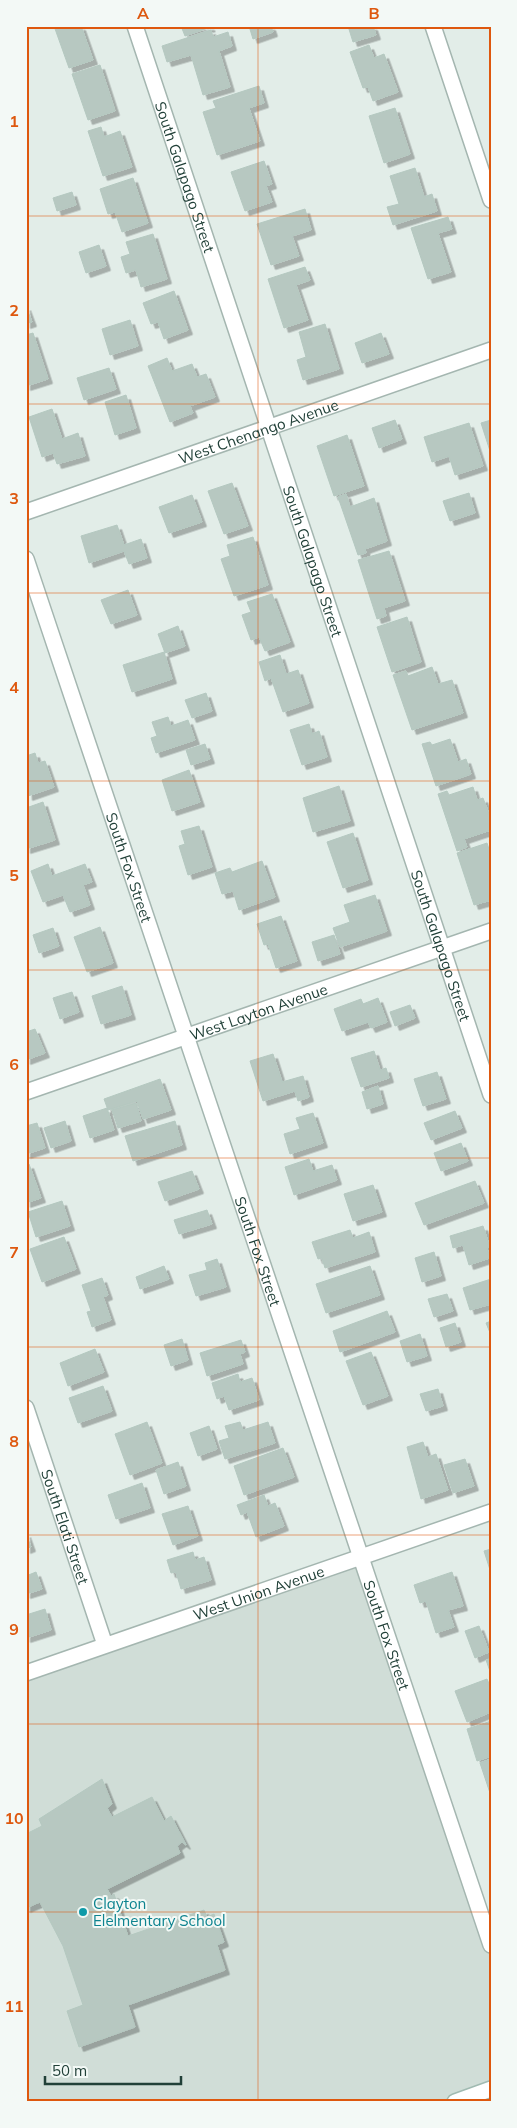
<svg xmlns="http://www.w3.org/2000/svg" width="517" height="2128" font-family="Mulish,sans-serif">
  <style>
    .built { fill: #d0ddd7 }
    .building { fill: #b7c8c1; stroke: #b4c8c0; filter: url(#shadow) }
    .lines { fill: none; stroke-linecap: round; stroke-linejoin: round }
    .street-casing { stroke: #a4b6b0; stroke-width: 18 }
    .secondary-casing { stroke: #a0bab1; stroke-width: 18 }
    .street { stroke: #fff; stroke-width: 15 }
    .secondary { stroke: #fff; stroke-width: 15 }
    .grid { fill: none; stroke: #de580e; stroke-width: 1; stroke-opacity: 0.55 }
    .culture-dot { fill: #0f9aa8; stroke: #f3f9f6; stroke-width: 2 }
    .labels { text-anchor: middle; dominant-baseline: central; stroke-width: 4; stroke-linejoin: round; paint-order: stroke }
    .street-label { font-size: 15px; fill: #214038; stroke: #f3f9f6 }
    .culture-label { font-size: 15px; fill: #0d838f; stroke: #f3f9f6; text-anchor: start }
    .neatline { fill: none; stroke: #de580e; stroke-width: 2 }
    .grid-label { font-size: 16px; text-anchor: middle; font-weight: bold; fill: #de580e }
  </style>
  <defs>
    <filter id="shadow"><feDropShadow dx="4.5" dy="4.5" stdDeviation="0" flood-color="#0004"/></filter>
  </defs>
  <rect width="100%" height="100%" fill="#e2ede8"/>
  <path class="built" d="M361,1556L491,1945V2089L455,2102H26V1673Z"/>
  <path class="building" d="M54,26H81L93,60L69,68Z
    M181,26H210L211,27L185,36Z
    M249,26H271L273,32L253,39Z
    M348,26H373L376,35L353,42Z
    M211,30L213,37L228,32L232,46L219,51L230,87L203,95L191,55L167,62L162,46Z
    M369,45L374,58L384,54L398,92L373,101L368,87L363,88L350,52Z
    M100,65L115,111L88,120L72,74Z
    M259,86L264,103L249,108L260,141L217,155L203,112L216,108L213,101Z
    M395,108L410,154L384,163L369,116Z
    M101,127L104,137L120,131L132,167L103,176L88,131Z
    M264,161L272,184L266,186L272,202L245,211L231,172Z
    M415,168L424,197L432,194L437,211L393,225L387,207L399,204L390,176Z
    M133,178L148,223L122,232L115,212L108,214L100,189Z
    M72,192L76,205L57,211L53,198Z
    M305,209L311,230L292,236L299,256L271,265L257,224Z
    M448,217L452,229L438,233L451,272L428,279L411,228Z
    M153,234L167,279L141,287L136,270L126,273L121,257L130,254L126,242Z
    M99,245L106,266L86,273L79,252Z
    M305,267L310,280L296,285L308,320L284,328L268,279Z
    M174,291L188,330L164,339L158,322L151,324L143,303Z
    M26,306L32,322L26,324Z
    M130,320L138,346L110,355L102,329Z
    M325,324L339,369L303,380L297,360L306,357L299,332Z
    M33,333L48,379L26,386V335Z
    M381,333L389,354L362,363L355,343Z
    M167,358L172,371L192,364L197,377L206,374L215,397L190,406L193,413L170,422L148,366Z
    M109,368L116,389L84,400L77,378Z
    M126,395L136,428L115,435L105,402Z
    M52,409L62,439L78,433L85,456L57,464L53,453L42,457L29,417Z
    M395,420L402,439L379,448L372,428Z
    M491,420V451H490L481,423Z
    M469,423L483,466L455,475L449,456L432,462L424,437Z
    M347,435L364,486L334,496L317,446Z
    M232,483L248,526L224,534L208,491Z
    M469,493L475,513L450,521L443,501Z
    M346,494L350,507L374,498L387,541L365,549L366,553L358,555L338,497Z
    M192,495L202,522L169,533L159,507Z
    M117,525L124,545L141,539L147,558L129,564L124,551L89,563L81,536Z
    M253,537L268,585L234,596L221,559L230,556L227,545Z
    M389,551L405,601L384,608L386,616L377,619L358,560Z
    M128,590L137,615L111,624L101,600Z
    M272,594L290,642L265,651L259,637L251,640L242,615L251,612L247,602Z
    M407,617L421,662L392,672L377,627Z
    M178,626L185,646L165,653L158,634Z
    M164,652L172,679L132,692L123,665Z
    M280,655L286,674L298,670L309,703L283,712L271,678L265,681L259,662Z
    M432,667L438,684L452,680L463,713L412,730L393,675L406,671L408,676Z
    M206,693L212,711L192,718L185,700Z
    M168,717L171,726L188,720L195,740L156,753L151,738L157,736L152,722Z
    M309,724L312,734L319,731L327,757L302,765L290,730Z
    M450,739L458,762L466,759L471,774L436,786L422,744L430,742L432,745Z
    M205,744L210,759L191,765L186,750Z
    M35,753L38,763L45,761L54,787L28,796L26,756Z
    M189,770L200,802L172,811L162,780Z
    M339,786L350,821L313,832L303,798Z
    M473,787L477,800L483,798L491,819V830L464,839L467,847L457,851L438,794L447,791L449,795Z
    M43,802L55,840L26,849V808Z
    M199,826L212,867L188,875L179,846L185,844L181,831Z
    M353,833L368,880L343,888L327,842Z
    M487,843L491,855V900L474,905L457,853Z
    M262,861L275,897L239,910L233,891L222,894L215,873L230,868L232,872Z
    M48,864L52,876L85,864L92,882L83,885L90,905L70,912L63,895L43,902L31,871Z
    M375,895L387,931L340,947L333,928L350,922L344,905Z
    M281,916L297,961L276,968L268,944L264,945L257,924Z
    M100,927L113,963L87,972L74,937Z
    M53,928L59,946L39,953L33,935Z
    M334,935L340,954L318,961L312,942Z
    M122,986L131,1015L101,1024L92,996Z
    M72,992L79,1012L60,1019L53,998Z
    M378,998L387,1022L371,1028L368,1022L342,1031L334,1009L361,999L363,1004Z
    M410,1005L415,1018L395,1026L390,1012Z
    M35,1029L45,1053L26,1060V1032Z
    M374,1051L380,1070L386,1068L389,1078L361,1087L351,1058Z
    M273,1054L282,1082L303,1076L309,1097L298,1101L295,1091L263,1101L250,1061Z
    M437,1072L446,1099L423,1106L414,1079Z
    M160,1079L171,1110L143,1119L137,1101L108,1110L104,1099Z
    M378,1086L383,1104L367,1109L362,1092Z
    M136,1103L141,1121L118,1128L112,1110Z
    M107,1108L114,1130L90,1138L83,1116Z
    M455,1111L462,1128L431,1140L424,1123Z
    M313,1113L323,1143L290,1154L284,1134L300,1129L296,1118Z
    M65,1121L71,1141L51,1148L44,1128Z
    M175,1121L182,1145L133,1161L125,1136Z
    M37,1123L45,1148L26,1154V1126Z
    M461,1143L468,1161L441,1171L434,1153Z
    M309,1159L313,1171L332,1165L337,1180L294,1195L285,1167Z
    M29,1164L41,1198L26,1203V1165Z
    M192,1171L199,1189L165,1201L158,1182Z
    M475,1181L484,1203L424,1225L415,1203Z
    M373,1185L382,1212L353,1221L344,1194Z
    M62,1201L70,1226L36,1237L28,1212Z
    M207,1210L212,1224L179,1234L174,1220Z
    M483,1226L490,1247L487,1248L490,1258L469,1265L463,1245L453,1248L450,1236Z
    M350,1230L353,1238L369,1232L375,1252L325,1268L322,1258L318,1259L312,1242Z
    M64,1237L76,1269L42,1282L30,1249Z
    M434,1252L441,1276L422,1282L415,1258Z
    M217,1259L226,1287L196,1296L189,1275L207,1270L205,1263Z
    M164,1266L169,1279L140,1289L136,1277Z
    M370,1266L380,1295L326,1313L316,1284Z
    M102,1278L108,1295L103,1297L111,1320L92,1327L87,1312L91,1311L82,1285Z
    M491,1279V1304L470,1310L463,1288Z
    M447,1294L453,1311L434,1317L428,1299Z
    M387,1311L395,1332L340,1352L333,1331Z
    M491,1321V1335L486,1323Z
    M455,1323L461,1342L446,1347L440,1328Z
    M420,1334L427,1356L407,1362L400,1341Z
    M182,1339L188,1360L171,1366L164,1345Z
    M241,1340L245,1352L240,1354L243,1364L207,1376L200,1353Z
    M95,1349L104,1372L68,1386L60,1363Z
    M371,1352L388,1396L363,1405L346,1361Z
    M238,1374L240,1382L252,1378L259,1400L229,1410L224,1396L217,1399L212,1383Z
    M103,1386L112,1411L78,1423L69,1398Z
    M438,1389L443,1406L426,1411L420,1394Z
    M147,1422L162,1463L130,1475L115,1434Z
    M240,1422L243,1430L268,1422L275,1443L225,1459L219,1441L229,1438L225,1426Z
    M209,1426L217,1449L198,1456L190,1433Z
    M423,1442L428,1457L436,1454L448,1490L421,1499L407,1447Z
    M283,1448L294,1477L244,1495L234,1466Z
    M465,1459L474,1486L453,1493L444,1465Z
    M178,1462L186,1486L164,1494L156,1470Z
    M142,1483L150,1508L116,1519L108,1495Z
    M264,1495L268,1506L275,1503L284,1526L256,1537L247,1512L241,1515L237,1505Z
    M188,1506L198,1536L173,1545L162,1514Z
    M26,1533L31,1547L26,1549Z
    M491,1549V1573L484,1551Z
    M193,1552L195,1560L204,1557L211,1580L181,1589L176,1572L171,1573L167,1560Z
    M36,1572L42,1589L26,1594V1576Z
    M452,1572L463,1606L448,1610L454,1627L436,1633L426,1601L420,1603L414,1585Z
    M45,1609L51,1630L26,1638V1615Z
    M479,1626L489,1652L475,1658L465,1631Z
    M491,1659V1674L486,1660Z
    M487,1679L491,1688V1712L467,1722L455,1691Z
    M491,1721V1756L477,1761L467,1729Z
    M491,1759V1796L480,1763Z
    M102,1779L112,1804L107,1808L112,1817L152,1797L164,1821L171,1816L186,1845L182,1842L177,1846L180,1853L107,1889L111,1896L114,1894L128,1936L204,1910L207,1917L214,1914L224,1942L217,1945L225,1970L128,2005L135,2027L79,2047L67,2011L83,2005L63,1946L40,1902L26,1908V1834L42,1826L39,1819Z"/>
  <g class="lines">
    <g class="street-casing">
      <g id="street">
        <path id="s1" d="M135,26L491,1095"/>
        <path d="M433,26L491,200"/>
        <path id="s2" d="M26,512L491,350"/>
        <path id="s3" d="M26,559L491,1945"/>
        <path id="s4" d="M26,1092L491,931"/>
        <path id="s5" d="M26,1408L105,1645"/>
        <path id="s6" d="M26,1673L491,1512"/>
      </g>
    </g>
    <g class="secondary-casing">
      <path id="secondary" d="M455,2102L491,2089"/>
    </g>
    <use href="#street" class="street"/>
    <use href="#secondary" class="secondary"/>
  </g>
  <path class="grid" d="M258,26V2102M26,216H491M26,404H491M26,593H491M26,781H491M26,970H491M26,1158H491M26,1347H491M26,1535H491M26,1724H491M26,1912H491"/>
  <circle class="culture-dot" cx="83" cy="1912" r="5"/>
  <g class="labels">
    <g class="street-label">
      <text stroke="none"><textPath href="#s1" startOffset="159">South Galapago Street</textPath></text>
      <text stroke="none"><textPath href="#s2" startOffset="246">West Chenango Avenue</textPath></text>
      <text stroke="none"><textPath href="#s1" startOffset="564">South Galapago Street</textPath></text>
      <text stroke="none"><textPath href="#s3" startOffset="325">South Fox Street</textPath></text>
      <text stroke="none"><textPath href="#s1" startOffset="969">South Galapago Street</textPath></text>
      <text stroke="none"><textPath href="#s4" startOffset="246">West Layton Avenue</textPath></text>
      <text stroke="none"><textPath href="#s3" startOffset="730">South Fox Street</textPath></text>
      <text stroke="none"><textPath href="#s5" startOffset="125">South Elati Street</textPath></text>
      <text stroke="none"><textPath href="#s6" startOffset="246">West Union Avenue</textPath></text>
      <text stroke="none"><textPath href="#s3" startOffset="1135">South Fox Street</textPath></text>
    </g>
    <g class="culture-label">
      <text x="93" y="1903">Clayton<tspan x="93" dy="17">Elelmentary School</tspan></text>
    </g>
  </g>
  <rect width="517" height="2128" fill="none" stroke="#f3f9f6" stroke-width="55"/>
  <path d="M45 2076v8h136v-8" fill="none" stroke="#214038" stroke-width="2.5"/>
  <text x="52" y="2076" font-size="15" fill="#214038" stroke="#f3f9f6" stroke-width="4" paint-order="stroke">50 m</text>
  <rect x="28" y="28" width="462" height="2072" class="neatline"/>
  <g class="grid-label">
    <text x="143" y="19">A</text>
    <text x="374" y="19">B</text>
    <text x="14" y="127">1</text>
    <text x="14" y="316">2</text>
    <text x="14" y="504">3</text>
    <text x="14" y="693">4</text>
    <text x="14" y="881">5</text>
    <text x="14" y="1070">6</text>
    <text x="14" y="1258">7</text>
    <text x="14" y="1447">8</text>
    <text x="14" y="1635">9</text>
    <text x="14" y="1824">10</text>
    <text x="14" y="2012">11</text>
  </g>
</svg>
